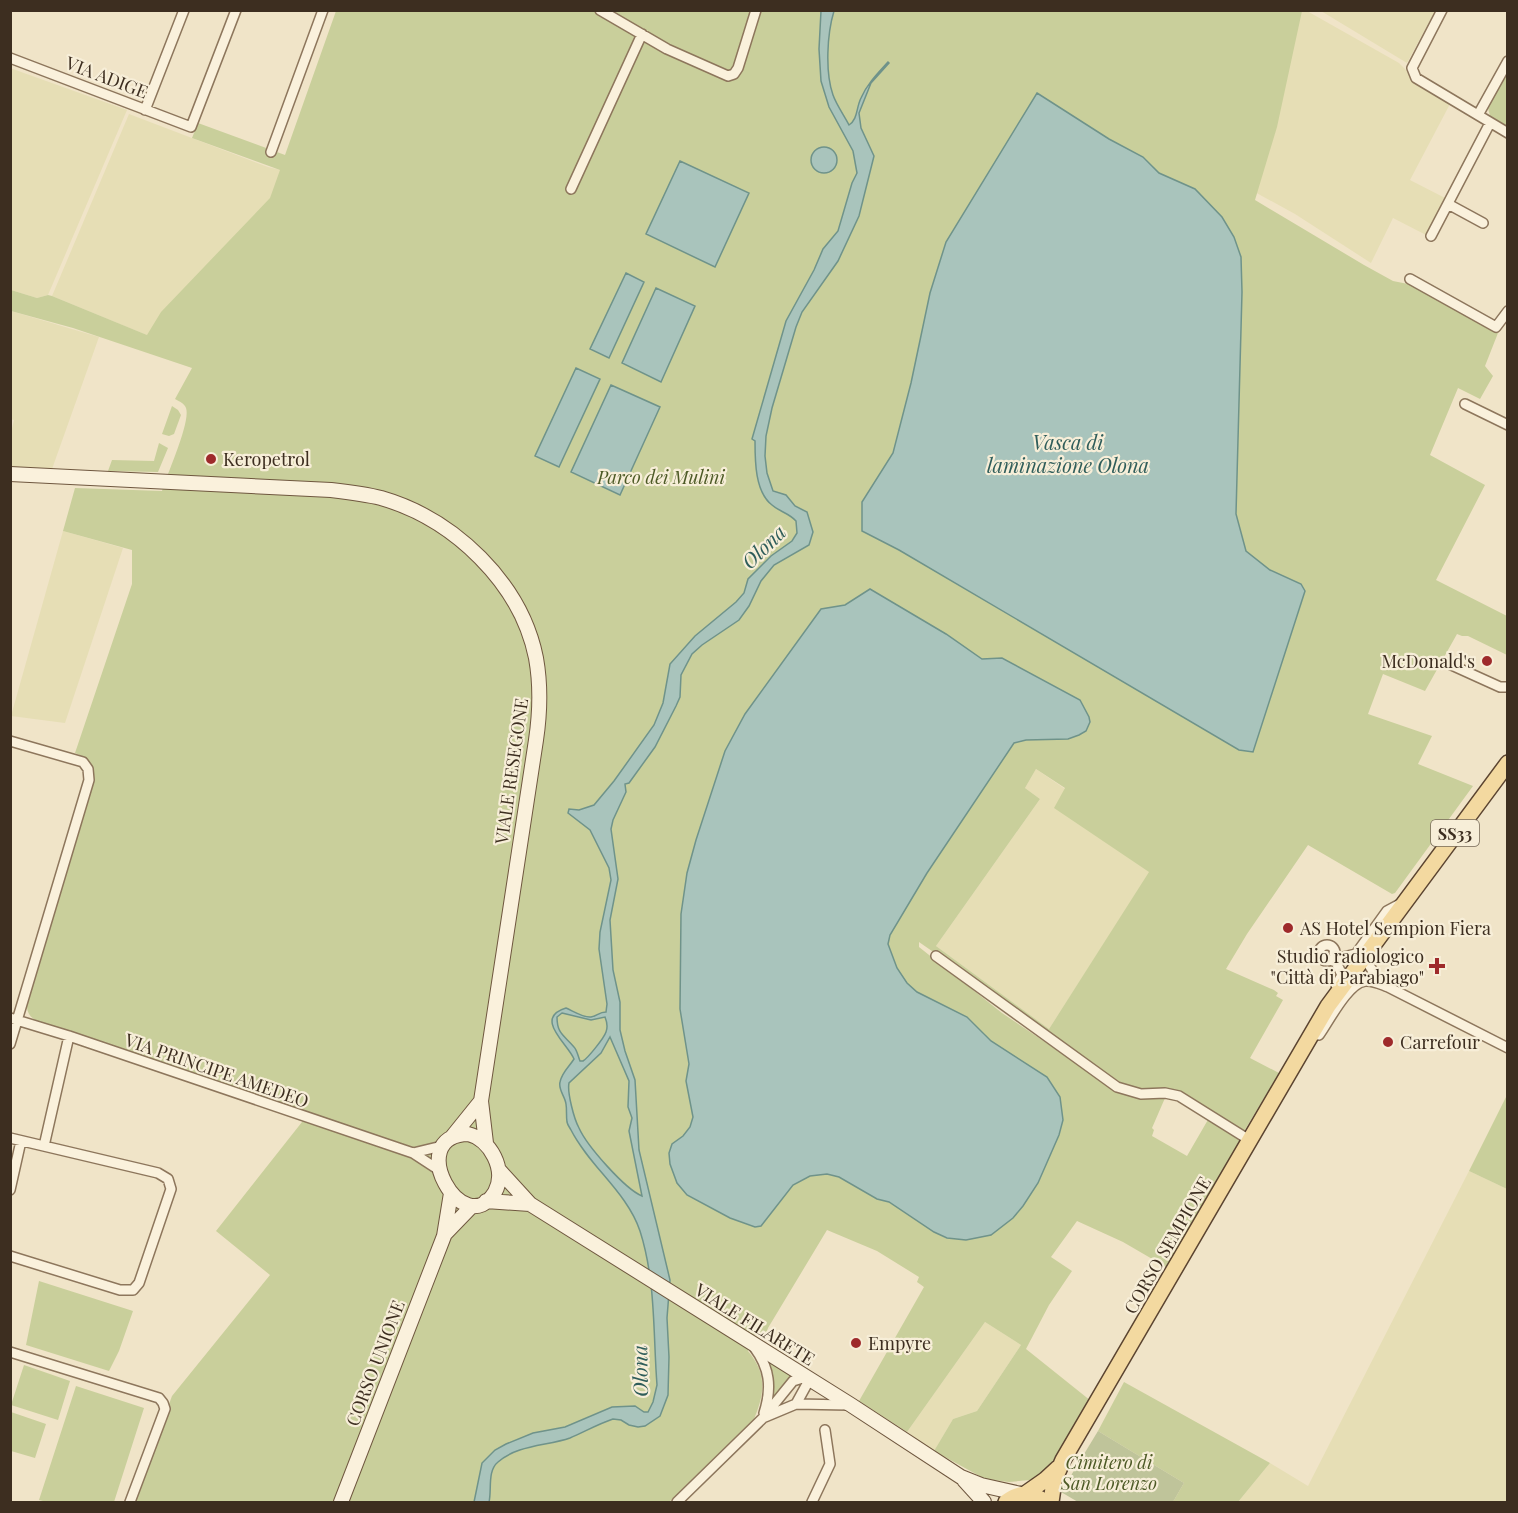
<svg xmlns="http://www.w3.org/2000/svg" width="1518" height="1513" font-family="'Playfair Display',serif">
  <style>
    .farmland { fill: #e6deb5 }
    .green { fill: #c9cf9b; fill-rule: evenodd }
    .cemetery { fill: #bfc49a }
    .water { fill: #a9c4bc; stroke: #6f938a; stroke-width: 1.5; fill-rule: evenodd }
    .lines { fill: none; stroke-linecap: round; stroke-linejoin: round }
    .street-casing { stroke: #8d765c; stroke-width: 12 }
    .secondary-casing { stroke: #6f573f; stroke-width: 16 }
    .primary-casing { stroke: #5b4430; stroke-width: 18 }
    .street { stroke: #faf1dc; stroke-width: 9 }
    .secondary { stroke: #faf1dc; stroke-width: 14 }
    .primary { stroke: #f3d9a0; stroke-width: 15 }
    .poi-dot { fill: #9e2a2b; stroke: #f7eed8; stroke-width: 2 }
    .labels { text-anchor: middle; dominant-baseline: central; stroke-width: 4.5; stroke-linejoin: round; paint-order: stroke }
    .shield { fill: #f7eed8; stroke: #756857; stroke-width: 1.5 }
    .shield-label { font-size: 16px; font-weight: bold; fill: #3d2e20 }
    .street-label { font-size: 18px; fill: #3d2e20; stroke: #f7eed8 }
    .poi-label { font-size: 18px; fill: #3d2e20; stroke: #f7eed8; text-anchor: start }
    .park-label { font-size: 18px; font-style: italic; fill: #4d5a26; stroke: #f7eed8 }
    .water-label { font-size: 20px; font-style: italic; fill: #2f5d5a; stroke: #f7eed8 }
  </style>
  <rect width="100%" height="100%" fill="#f0e4c8"/>
  <path class="farmland" d="M1022,11H1307L1399,63L1406,70L1415,84L1450,104L1410,180L1447,199L1428,236L1393,218L1371,263L1295,214L1178,150Z
    M1321,11H1435L1407,63Z
    M10,68L127,110L48,295L37,298L11,290Z
    M129,114L268,167L404,199L200,357L52,296Z
    M11,311L99,337L52,469L11,467V433L14,420L10,419Z
    M63,531L123,548L65,723L11,716Z
    M1036,769L1161,855L1049,1029L936,946L1040,799L1025,788Z
    M1469,1171L1507,1189V1502H1238L1270,1463L1308,1486Z
    M985,1322L1021,1345L977,1411L953,1419L934,1451L907,1432Z"/>
  <path class="green" d="M336,11H1302L1277,127L1255,200L1364,265L1393,281L1408,284L1498,333L1485,366L1493,376L1480,399L1458,388L1430,455L1485,485L1436,580L1507,616V655L1468,636H1462L1457,634L1425,691L1383,674L1368,714L1432,736L1418,764L1473,786L1395,893L1392,894L1308,845L1247,934L1226,969L1274,990L1278,993L1276,996L1283,1000L1250,1058L1279,1073L1243,1133L1174,1089L1131,1090L919,942V947L1002,1013L1118,1091L1135,1097L1165,1098L1152,1128L1154,1130L1152,1136L1187,1156L1209,1118L1240,1137L1241,1141L1170,1264L1166,1267L1123,1242L1077,1221L1051,1257L1072,1271L1049,1305L1026,1349L1091,1401L1051,1467L1030,1480L1009,1482L985,1479L934,1451L953,1419L977,1411L1021,1345L985,1322L907,1432L859,1401L924,1287L917,1282L919,1277L877,1251L827,1230L768,1328L764,1339L755,1334L748,1351C767,1374 765,1392 754,1419L669,1502H133L172,1396L270,1275L216,1231L302,1122L306,1113L38,1022C21,1012 28,1001 31,984L94,781C93,764 91,759 75,753L132,584V550L63,531L75,488L162,491C167,474 191,422 186,408C184,403 180,402 175,399L192,368L73,328L11,311V290L37,298L48,295L52,296L147,335L161,312L270,198L280,170L192,138L198,123L285,155ZM1036,769L1065,788L1054,808L1149,872L1049,1029L936,946L1040,799L1025,788Z
    M1507,73V126L1490,116L1488,108Z
    M172,406L178,410L181,415L174,434L169,436L162,434Z
    M159,443L168,448L158,472L108,471L112,460L154,461Z
    M1507,1095L1508,1189H1507L1469,1171Z
    M39,1281L133,1311L119,1351L109,1371L26,1345Z
    M767,1361L793,1377L770,1401Z
    M24,1365L70,1381L58,1420L11,1405Z
    M1124,1382L1270,1463L1238,1502H1173L1184,1483L1098,1431Z
    M76,1386L144,1408L114,1502H47L39,1500Z
    M11,1412L46,1424L35,1458L11,1451Z"/>
  <path class="cemetery" d="M1098,1431L1184,1483L1173,1502H1078L1061,1492Z"/>
  <path class="water" d="M821,11H834C827,34 825,72 833,95C837,106 844,115 849,125C858,119 856,108 861,98C867,84 878,73 888,62L889,63L871,83L859,113L861,128L874,156L859,216L838,261L802,312L796,327L772,408L766,436L765,456L767,473L773,491L786,495L795,506L807,512L813,532L809,545L774,565L761,581L749,606L739,620L702,645L692,654L681,675L680,697L676,706L655,747L629,783L625,784L626,792L613,820L611,829L618,879L610,920L613,970L620,1002V1030L625,1051L635,1080L639,1150L670,1280L667,1318L669,1357L668,1395L660,1416L645,1426L638,1427L629,1425L621,1420L613,1419C598,1424 584,1432 570,1438C547,1446 517,1445 498,1462C487,1471 492,1490 489,1502H474L482,1463L495,1450L506,1444L533,1433L565,1427L612,1407L635,1406L644,1412H648L653,1402L657,1385C653,1334 656,1281 640,1231C627,1192 590,1167 571,1130C569,1126 568,1126 567,1122C566,1116 567,1110 566,1104C565,1096 558,1090 560,1082C562,1072 569,1067 574,1059C568,1044 533,1018 566,1008C573,1011 584,1018 591,1017C597,1016 599,1012 606,1012L607,1004L599,949L600,932L611,880L609,868L590,830L568,813L569,809L579,810L594,805L614,781L654,725L663,703L670,664L695,636L736,602L744,593L748,579L771,556L792,541L797,533L796,521C789,513 780,512 772,505C755,492 755,461 755,441L752,439L786,321L814,270L823,249L838,231L852,183L857,173L853,151L829,107L821,81L819,49ZM562,1013L591,1020L605,1017C607,1022 608,1027 606,1032C604,1038 588,1058 583,1061H580C578,1056 577,1050 574,1047C564,1035 557,1034 557,1017ZM610,1037L629,1081L628,1107L632,1118L629,1131L642,1196C625,1189 587,1146 579,1128C574,1119 567,1092 569,1083L601,1053Z
    M1037,93L1109,139L1143,157L1159,173L1195,189L1222,217L1234,237L1241,257L1242,292L1236,514L1246,551L1270,570L1301,584L1305,591L1253,752L1239,750L899,550L862,531V502L893,453L911,383L930,293L946,242Z
    M811 160a13 13 0 1 1 26 0a13 13 0 1 1-26 0Z
    M680,161L749,193L715,267L646,234Z
    M626,273L644,282L609,358L590,349Z
    M656,288L695,306L661,382L622,363Z
    M576,368L600,379L559,467L535,456Z
    M611,385L660,407L620,495L571,472Z
    M870,589L946,634L982,659L1002,658L1080,700L1089,717L1090,722L1086,731L1079,735L1068,739L1026,740L1014,743L927,873L890,935L888,944L897,968L907,983L917,992L967,1017L991,1041L1047,1077L1060,1097L1063,1120L1059,1135L1038,1183L1023,1206L1013,1218L991,1235L966,1240L947,1238L934,1232L889,1202L877,1199L839,1177L827,1174L810,1176L793,1185L761,1226L755,1227L730,1218L687,1195L677,1183L670,1164L669,1153L672,1144L683,1136L690,1127L693,1117L686,1081L689,1064L680,1009L681,914L687,873L696,840L725,751L745,714L821,609L845,605Z"/>
  <g class="lines">
    <g class="street-casing">
      <path id="street" d="M600,10L667,49L728,76L734,74L738,68L756,10
        M1442,10L1412,68L1416,78L1421,81L1508,133
        M10,58L191,127L236,10
        M145,110L184,10
        M1478,115L1508,61
        M271,152L323,10
        M571,189L642,34
        M1448,204L1483,223
        M1431,236L1490,123
        M1410,279L1496,327L1508,311
        M1465,404L1508,425
        M1447,663L1500,687H1508
        M10,741L83,762L88,769L89,780L10,1044
        M1319 953a8 8 0 1 1 16 0a8 8 0 1 1-16 0Z
        M1334,953L1339,958L1356,954L1387,911L1400,904
        M1375,953L1369,965L1377,978L1383,983
        M936,956L1117,1087L1141,1094L1165,1093L1179,1096L1251,1141
        M1329,960L1336,962L1342,975L1336,985
        M10,1018L69,1036L413,1153L439,1170
        M1319,1035C1329,1021 1348,983 1365,981C1373,980 1380,984 1388,987L1508,1048
        M10,1138L158,1173L168,1179L171,1189L139,1283L133,1290H120L10,1256
        M44,1146L69,1036
        M413,1153L442,1146
        M10,1190L21,1141
        M754,1347C770,1368 772,1388 764,1413
        M10,1352L159,1398L163,1403L165,1409L130,1502
        M765,1417L796,1404L848,1405
        M677,1502L763,1418L793,1381L806,1377L807,1384L796,1404
        M812,1502L830,1464L825,1430"/>
    </g>
    <g class="secondary-casing">
      <path id="secondary" d="M10,474L331,490C348,492 365,494 381,498C454,519 521,583 536,658C541,686 540,713 536,740L481,1101L486,1143
        M468,1134C490,1139 507,1170 495,1192C464,1244 402,1136 468,1134Z
        M452,1137L481,1101
        M499,1170L530,1204L851,1405L961,1477L981,1485L1021,1494
        M486,1201L530,1204
        M444,1235L472,1206
        M964,1480L984,1502
        M341,1502L444,1236L451,1193"/>
    </g>
    <g class="primary-casing">
      <path id="primary" d="M1025,1494L1045,1480L1058,1468
        M1006,1502C1019,1492 1032,1492 1045,1502
        M1051,1502L1054,1481L1063,1460L1328,1006L1508,763"/>
    </g>
    <use href="#street" class="street"/>
    <use href="#secondary" class="secondary"/>
    <use href="#primary" class="primary"/>
  </g>
  <g class="poi-dot">
    <circle cx="211" cy="459" r="6"/>
    <circle cx="1487" cy="661" r="6"/>
    <circle cx="1288" cy="928" r="6"/>
    <path d="M1434 957h6v6h6v6h-6v6h-6v-6h-6v-6h6z"/>
    <circle cx="1388" cy="1042" r="6"/>
    <circle cx="856" cy="1343" r="6"/>
  </g>
  <g class="labels">
    <rect class="shield" x="1431" y="820" width="48" height="26" rx="4.5"/>
    <g class="shield-label">
      <text x="1455" y="833">SS33</text>
    </g>
    <g class="street-label">
      <text transform="translate(107 77) rotate(21)">VIA ADIGE</text>
      <text transform="translate(511 771) rotate(-82)">VIALE RESEGONE</text>
      <text transform="translate(217 1070) rotate(19)">VIA PRINCIPE AMEDEO</text>
      <text transform="translate(1167 1245) rotate(-60)">CORSO SEMPIONE</text>
      <text transform="translate(755 1324) rotate(32)">VIALE FILARETE</text>
      <text transform="translate(375 1363) rotate(-69)">CORSO UNIONE</text>
    </g>
    <g class="poi-label">
      <text x="223" y="459">Keropetrol</text>
      <text x="1475" y="661" text-anchor="end">McDonald's</text>
      <text x="1300" y="928">AS Hotel Sempion Fiera</text>
      <text x="1424" y="956" text-anchor="end">Studio radiologico<tspan x="1424" dy="21">"Città di Parabiago"</tspan></text>
      <text x="1400" y="1042">Carrefour</text>
      <text x="868" y="1343">Empyre</text>
    </g>
    <g class="park-label">
      <text x="661" y="477">Parco dei Mulini</text>
      <text x="1109" y="1462">Cimitero di<tspan x="1109" dy="21">San Lorenzo</tspan></text>
    </g>
    <g class="water-label">
      <text x="1068" y="441">Vasca di<tspan x="1068" dy="23">laminazione Olona</tspan></text>
      <text transform="translate(763 546) rotate(-44)">Olona</text>
      <text transform="translate(639 1371) rotate(-91)">Olona</text>
    </g>
  </g>
  <rect width="1518" height="1513" fill="none" stroke="#3d2e20" stroke-width="24"/>
</svg>
